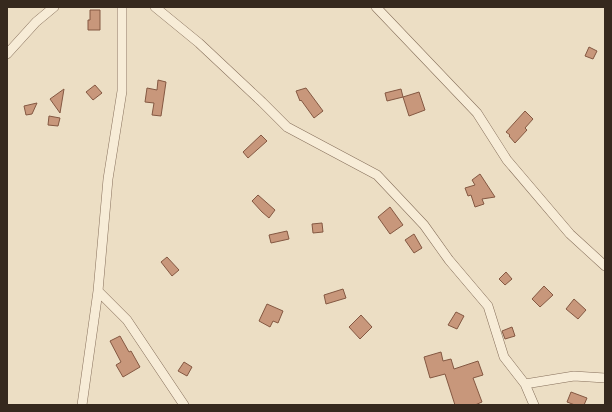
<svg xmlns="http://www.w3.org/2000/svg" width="612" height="412" font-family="Literata,serif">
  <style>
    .building { fill: #c8977b; stroke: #845842 }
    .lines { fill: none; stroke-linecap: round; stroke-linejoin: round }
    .street-casing { stroke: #866f5b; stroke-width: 10 }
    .street { stroke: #f7ecd7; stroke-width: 9 }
  </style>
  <rect width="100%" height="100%" fill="#ecdec4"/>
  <path class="building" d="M90,10H100V30H88V20H90Z
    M589,47L597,51L593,59L585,56Z
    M158,80L166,82L161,116L152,115L154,103L145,102L147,88L157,90Z
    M95,85L102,93L93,100L86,92Z
    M306,88L323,111L314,118L301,100L300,101L296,91Z
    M64,89L60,113L50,99Z
    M401,89L403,97L387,101L385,93Z
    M419,92L425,110L409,116L403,97Z
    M37,103L32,114L26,115L24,106Z
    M525,111L533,119L525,128L527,130L515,143L509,136L510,135L506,132Z
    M49,116L60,118L58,126L48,125Z
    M261,135L267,141L248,158L243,152Z
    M480,174L495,197L482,199L484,204L475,207L471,195L468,196L465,188L475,185L472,180Z
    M258,195L275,210L269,218L262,212L252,201Z
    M390,207L403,225L390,234L378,217Z
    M322,223L323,232L313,233L312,224Z
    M287,231L289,239L271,243L269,235Z
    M414,234L422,248L414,253L405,240Z
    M167,257L179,270L172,276L161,262Z
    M506,272L512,279L505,285L499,279Z
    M544,286L553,295L540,307L532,299Z
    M343,289L346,298L326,304L324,295Z
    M574,299L586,310L578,319L566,309Z
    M267,304L283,311L278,323L273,321L270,327L259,321Z
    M456,312L464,316L457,329L448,325Z
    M361,315L372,327L360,339L349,327Z
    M512,327L515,336L505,339L502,331Z
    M120,336L129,352L131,351L140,367L123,377L116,365L121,362L110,341Z
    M441,352L443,361L451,359L454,369L478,361L483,375L473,378L482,402L475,405H455L445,374L430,378L424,357Z
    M184,362L192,367L187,376L178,371Z
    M571,392L587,398L584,405H575L567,402Z"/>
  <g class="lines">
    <g class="street-casing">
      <path id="street" d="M155,7L199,43L262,102L287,127L377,175L424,225L449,260L488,306L504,357L525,384L534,405
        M376,7L477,113L507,160L570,234L605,266
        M7,54L36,22L54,7
        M98,291L127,320L184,405
        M525,384L574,376L605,378
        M82,405L98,291L108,179L122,91V7"/>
    </g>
    <use href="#street" class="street"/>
  </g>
  <rect width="612" height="412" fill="none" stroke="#36291e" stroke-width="16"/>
</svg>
